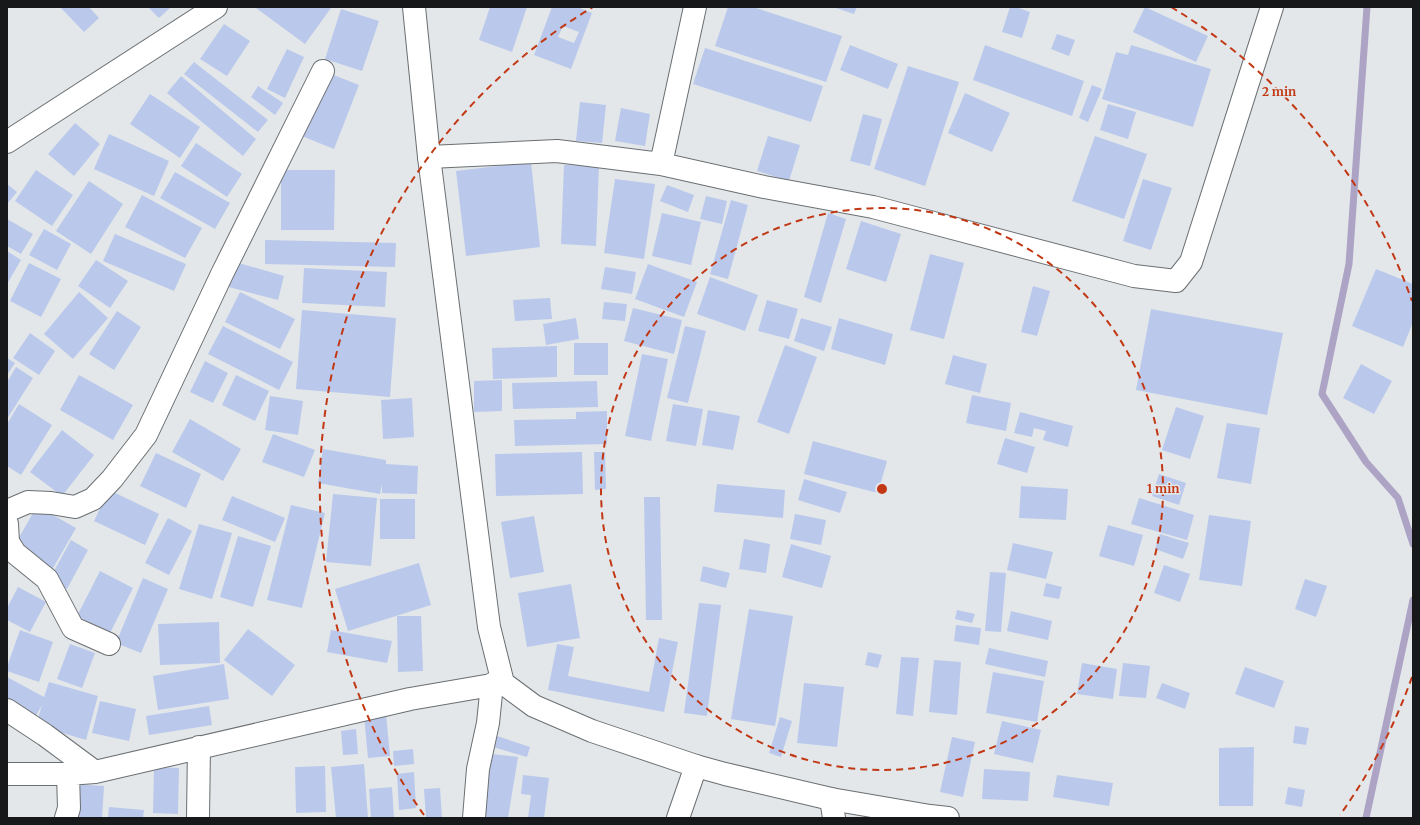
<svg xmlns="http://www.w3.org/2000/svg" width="1420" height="825" font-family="Merriweather,serif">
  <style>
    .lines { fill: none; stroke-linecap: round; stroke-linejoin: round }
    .stream { stroke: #ada3c5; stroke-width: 7 }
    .building { fill: #bac9eb; fill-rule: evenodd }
    .minor-casing { stroke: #6b6f71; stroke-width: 24 }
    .tertiary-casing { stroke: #6b6f71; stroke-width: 24 }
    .secondary-casing { stroke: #6b6f71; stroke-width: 24 }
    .minor { stroke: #fff; stroke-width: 22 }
    .tertiary { stroke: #fff; stroke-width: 22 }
    .secondary { stroke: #fff; stroke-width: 22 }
    .ring { fill: none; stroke: #c23814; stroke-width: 2; stroke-dasharray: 7 5 }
    .centre { fill: #c23814; stroke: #e3e7ea; stroke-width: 2 }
    .ring-label { font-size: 12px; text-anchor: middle; font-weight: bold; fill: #c23814; stroke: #e3e7ea; stroke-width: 3; stroke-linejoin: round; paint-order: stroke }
  </style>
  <rect width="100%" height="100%" fill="#e3e7ea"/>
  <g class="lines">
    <path class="stream" d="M1367,7L1349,264L1322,394L1366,462L1398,498L1413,544
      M1366,818L1413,600"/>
  </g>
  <path class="building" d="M60,7H89L99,18L84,32Z
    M148,7H171L159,18Z
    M257,7H329L331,8L305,44L256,8Z
    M490,7H527L512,52L479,40Z
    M552,7H577L592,13L571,69L534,55ZM563,26L579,32L574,43L558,37Z
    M728,7H753L842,36L826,82L715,46Z
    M833,7H857L854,14Z
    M1010,7H1016L1030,12L1022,38L1002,32Z
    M1145,7L1208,36L1196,62L1133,32Z
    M341,9L379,21L362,71L325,59Z
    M224,24L250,41L227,76L200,59Z
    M1057,34L1075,40L1069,56L1051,49Z
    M850,45L898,64L888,89L840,70Z
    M985,45L1084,81L1072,116L973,80Z
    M1131,45L1211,69L1193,127L1102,99L1116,52L1128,55Z
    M705,48L823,86L811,122L693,84Z
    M287,49L304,57L285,98L267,89Z
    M194,62L268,120L258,132L184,74Z
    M908,66L959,82L925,186L874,169Z
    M326,72L359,85L334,149L302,136Z
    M181,76L256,139L243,156L167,93Z
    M1092,85L1102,89L1088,122L1079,118Z
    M258,86L283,103L275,115L251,97Z
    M965,93L1010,113L992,152L948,133Z
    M150,94L200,127L180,158L130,124Z
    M580,102L606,105L602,143L576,141Z
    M1108,104L1136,112L1128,139L1100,130Z
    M621,108L650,114L645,146L615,141Z
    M863,114L882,119L870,166L850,161Z
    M75,123L100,144L74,176L48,154Z
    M109,134L169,161L154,196L94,169Z
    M768,136L800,145L789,181L757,171Z
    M1095,136L1147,154L1124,219L1072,201Z
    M196,143L242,174L227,197L181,166Z
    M531,162L540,247L466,256L456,171Z
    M564,165L599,166L596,246L561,244Z
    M36,170L73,195L52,226L15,201Z
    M281,170H335L334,230H281Z
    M175,172L230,203L215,229L160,198Z
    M615,179L655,184L644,259L604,253Z
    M1143,179L1172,188L1151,250L1123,241Z
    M89,181L123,204L91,254L56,231Z
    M7,184L17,192L7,204Z
    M667,185L694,195L688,212L660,201Z
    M142,195L202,228L185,258L125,227Z
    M706,196L727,201L722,224L700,219Z
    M731,200L748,205L728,279L710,274Z
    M662,213L701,222L691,265L652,256Z
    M828,213L846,219L821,303L804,297Z
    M7,219L33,234L21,254L7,246Z
    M861,221L901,234L886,282L846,269Z
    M44,229L71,244L57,270L29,255Z
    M115,234L186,264L174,291L103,261Z
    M265,240L396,243L395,267L265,264Z
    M7,251L21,260L7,284Z
    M930,254L964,263L944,339L910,330Z
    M96,260L128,281L110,308L78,286Z
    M232,261L284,276L278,300L225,286Z
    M29,263L61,279L41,317L10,301Z
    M648,264L697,282L684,317L635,299Z
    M605,267L636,272L632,294L601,289Z
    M304,268L387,272L385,307L302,303Z
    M1376,269L1413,284V322L1403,347L1352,326Z
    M710,277L758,295L745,331L697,314Z
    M1033,286L1050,291L1037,336L1021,332Z
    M79,292L108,318L73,359L44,334Z
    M240,292L295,319L280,349L225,322Z
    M550,298L552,319L515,321L513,300Z
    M767,300L798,309L789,339L758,331Z
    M604,302L627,304L625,321L602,319Z
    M633,308L682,320L674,354L624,341Z
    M1151,309L1283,333L1267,415L1136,390Z
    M302,310L396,318L390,397L296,389Z
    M117,311L141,327L114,370L89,354Z
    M576,318L579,339L546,345L543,324Z
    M801,318L832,327L824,351L794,341Z
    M839,318L893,334L885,365L831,349Z
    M223,326L293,362L279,390L208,354Z
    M685,326L706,331L688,403L667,398Z
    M30,333L55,351L39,375L13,358Z
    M574,343H608V375H574Z
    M785,345L817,357L789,434L757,422Z
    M557,346V377L493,379L492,348Z
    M642,354L668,359L651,441L625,436Z
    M953,355L987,364L980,393L945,384Z
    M7,358L15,363L7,375Z
    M205,361L228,373L213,403L190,392Z
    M1361,364L1392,381L1374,414L1343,398Z
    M16,367L33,378L7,419V382Z
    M79,375L133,405L113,440L60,410Z
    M236,375L269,391L255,421L222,405Z
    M502,380V411L474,412V381Z
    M597,381L598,407L513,409L512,383Z
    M972,395L1011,403L1006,431L966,423Z
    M270,396L303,401L298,435L265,430Z
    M412,398L414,437L383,439L381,400Z
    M19,404L52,425L21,475L7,466V424Z
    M673,404L703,409L696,446L666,441Z
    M1176,407L1204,416L1190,459L1162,450Z
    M708,410L740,416L733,450L702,445Z
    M607,411V444L515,446L514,420L576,419V412Z
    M1020,412L1073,426L1068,447L1043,440L1046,431L1034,428L1032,437L1014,433Z
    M190,419L241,449L223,481L172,452Z
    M1227,423L1260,428L1251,484L1217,478Z
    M62,430L94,455L62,496L30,472Z
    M273,434L315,450L304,477L262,462Z
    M1005,438L1035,447L1027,473L997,464Z
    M813,441L887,461L878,493L804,474Z
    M323,449L386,460V464L418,466L417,494L382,493V484L380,494L318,483Z
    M582,452L583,494L496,496L495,454Z
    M594,452H605L606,489L595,490Z
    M156,453L201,474L186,508L140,486Z
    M1159,474L1186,483L1179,505L1152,496Z
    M804,479L847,492L840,513L798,500Z
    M717,484L785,490L783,518L714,512Z
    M1021,486L1068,489L1066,520L1019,518Z
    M109,490L159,514L145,545L94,521Z
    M333,494L377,498L371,566L326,562Z
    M232,496L285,518L275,542L222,520Z
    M644,497H660L662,620H646Z
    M1139,498L1194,515L1187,540L1131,524Z
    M380,499H415V539H380Z
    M291,505L325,513L302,608L267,600Z
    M37,506L76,528L52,570L13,548Z
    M795,514L826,520L821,545L790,539Z
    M1209,515L1251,521L1242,586L1199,580Z
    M534,516L544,572L510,578L501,522Z
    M168,518L192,531L169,575L145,563Z
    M199,524L232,533L212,599L179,589Z
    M1108,525L1143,535L1134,566L1099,556Z
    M1160,534L1189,543L1183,559L1155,549Z
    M238,536L271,546L253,607L220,597Z
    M744,539L770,544L766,573L739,569Z
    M71,540L88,550L67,589L49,580Z
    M1013,543L1053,552L1046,579L1007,570Z
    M791,544L831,556L822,588L782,577Z
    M419,563L431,605L348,631L335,589Z
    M1164,565L1190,574L1180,602L1154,593Z
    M703,566L730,573L726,588L700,581Z
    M100,571L133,588L110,633L77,616Z
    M990,572L1006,573L1001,632L985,631Z
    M143,578L168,589L141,653L116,643Z
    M1305,579L1327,586L1316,617L1295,609Z
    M1046,583L1062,587L1059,599L1043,596Z
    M571,584L580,638L527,647L518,593Z
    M18,587L46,602L30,632L7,620V608Z
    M699,603L721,605L707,716L684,713Z
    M749,609L793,616L775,726L731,719Z
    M957,610L975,614L972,623L955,619Z
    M1011,611L1052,621L1048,640L1007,631Z
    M397,616H421L423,671L398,672Z
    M219,622L220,663L160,665L158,624Z
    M956,625L981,628L979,645L954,641Z
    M248,629L295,665L272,696L224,660Z
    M20,630L53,642L39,682L7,671V667Z
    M331,630L392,641L387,663L327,652Z
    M659,638L678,642L664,712L548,690L557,644L574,647L568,676L649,692Z
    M70,644L95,653L82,688L57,679Z
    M989,648L1048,661L1045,677L985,664Z
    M868,652L882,655L878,668L865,665Z
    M901,657L919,658L913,716L896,714Z
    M934,660L961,662L957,715L929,712Z
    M1082,663L1117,669L1113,699L1077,694Z
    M1123,663L1150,666L1146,698L1119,696Z
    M224,664L229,699L158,710L153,676Z
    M1245,667L1284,681L1274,708L1235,694Z
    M993,672L1044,681L1037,722L986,713Z
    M7,677L44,697L49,682L98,696L86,740L36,725L42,705L34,719L7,704Z
    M804,683L844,687L837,747L797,743Z
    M1162,683L1190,693L1185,709L1156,698Z
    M100,701L136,709L129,741L92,733Z
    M209,706L212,725L149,735L146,716Z
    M386,714L390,756L368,758L364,716Z
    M780,717L792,721L781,757L769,753Z
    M1002,721L1041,730L1033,763L994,754Z
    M1295,726L1309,728L1306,745L1293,743Z
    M356,729L358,754L343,755L341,731Z
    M497,736L530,747L527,757L493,747Z
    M952,737L975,742L963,797L940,792Z
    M1254,747L1253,806H1219V748Z
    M413,749L414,764L394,766L393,751Z
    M492,754L518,757L508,818H482Z
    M364,764L368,818H336L331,767Z
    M325,766L326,812L296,813L295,767Z
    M154,767L179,768L178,814L153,813Z
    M984,769L1030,772L1028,801L982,799Z
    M414,772L416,808L399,810L397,774Z
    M523,775L549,778L544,818H528L531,795L521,794Z
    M1057,775L1113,783L1109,806L1053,797Z
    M73,784L104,786L102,818H71Z
    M392,787L394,818H371L369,789Z
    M1288,787L1305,790L1302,807L1285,804Z
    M440,788L442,818H426L424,789Z
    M109,807L144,810L143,818H108Z"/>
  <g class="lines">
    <g class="minor-casing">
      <path id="minor" d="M429,157L557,151L661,164L764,187L873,207L1134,276L1176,281L1191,262L1272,7
        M661,164L695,7
        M7,511L28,502L51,503L75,507L93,499L112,479L146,435L222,274L323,71
        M7,524L8,542L15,553L47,579L73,628L109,644
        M7,710L45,735L95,772
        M7,774H68L95,772L410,699L503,683
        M831,799L834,818
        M66,818L69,808L68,774
        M198,818L199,747
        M474,818L478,769L488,723L492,684
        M678,818L696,766"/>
    </g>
    <g class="tertiary-casing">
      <path id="tertiary" d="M414,7L429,157L489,627L503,683L534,706L592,731L696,766L725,774L831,799L930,816L948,818"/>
    </g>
    <g class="secondary-casing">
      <path id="secondary" d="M7,142L216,7"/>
    </g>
    <use href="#minor" class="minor"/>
    <use href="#tertiary" class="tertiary"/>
    <use href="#secondary" class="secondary"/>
  </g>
  <g class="ring">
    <circle cx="882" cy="489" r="281"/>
    <path d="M1412 677A562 562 0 0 1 1340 815M424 815A562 562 0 0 1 593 7M1171 7A562 562 0 0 1 1412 301"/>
  </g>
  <circle cx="882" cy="489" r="6" class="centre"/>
  <g class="ring-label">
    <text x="1279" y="96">2 min</text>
    <text x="1163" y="493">1 min</text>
  </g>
  <rect width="1420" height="825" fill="none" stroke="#171819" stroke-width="16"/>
</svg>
